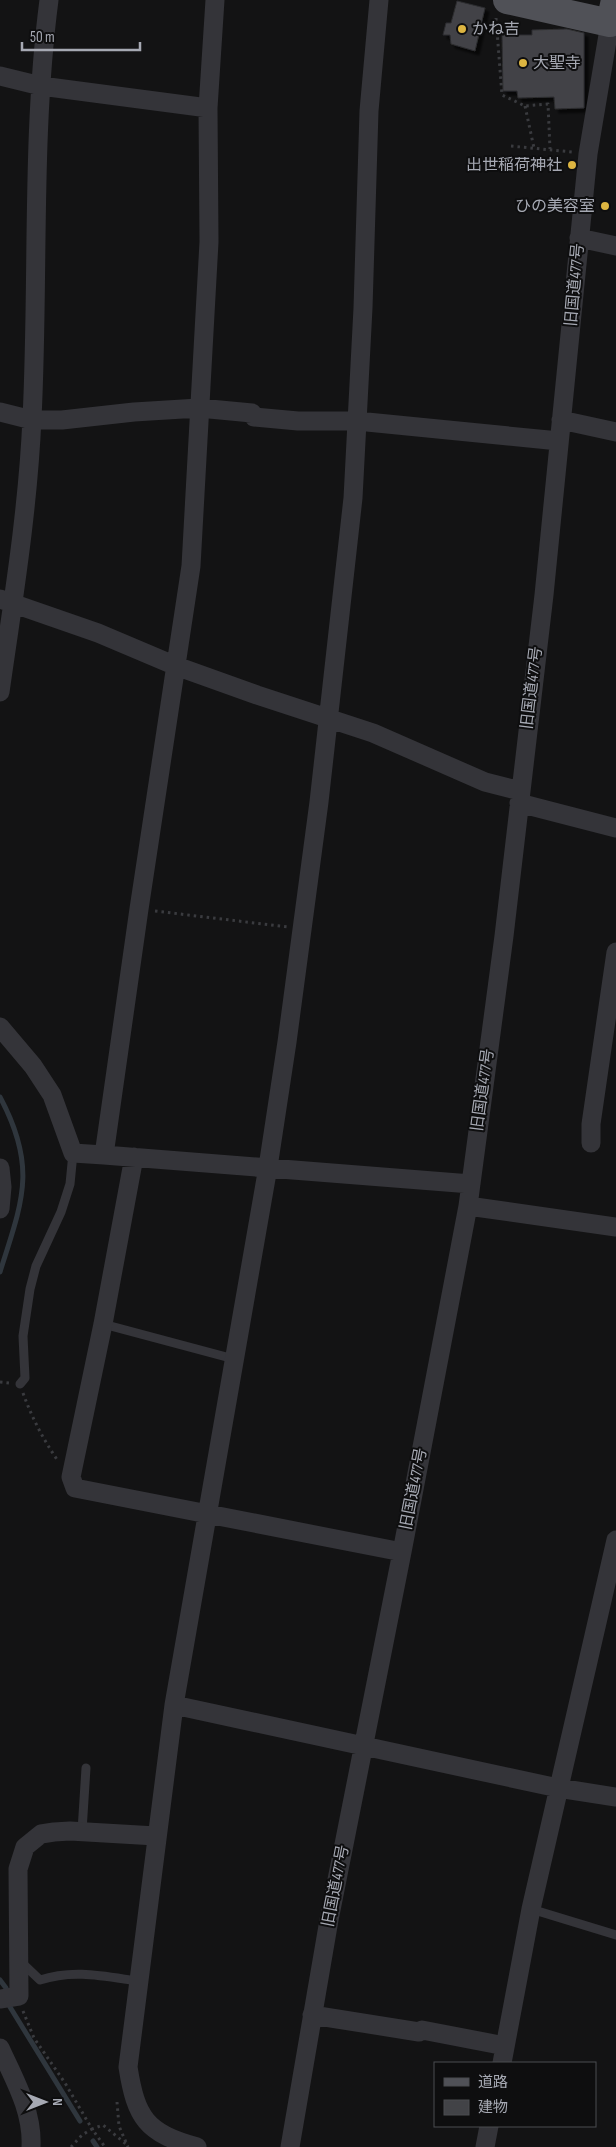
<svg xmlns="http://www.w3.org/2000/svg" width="616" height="2147" font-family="'Sofia Sans Condensed','Noto Sans JP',sans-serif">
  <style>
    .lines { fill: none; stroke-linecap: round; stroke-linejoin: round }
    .stream { stroke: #2f363d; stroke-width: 5 }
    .building { fill: #424347; stroke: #2d2d30; filter: url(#shadow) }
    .path { stroke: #3a3b3f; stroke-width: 3; stroke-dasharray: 2.5 4; stroke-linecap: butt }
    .service { stroke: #343439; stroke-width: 9 }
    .minor { stroke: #343439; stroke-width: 19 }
    .primary { stroke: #505157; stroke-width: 28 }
    .poi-dot { fill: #ddb541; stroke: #0e0e0f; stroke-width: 2 }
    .labels { text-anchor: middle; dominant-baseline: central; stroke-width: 4; stroke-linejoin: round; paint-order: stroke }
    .poi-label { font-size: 16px; fill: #a6a9b3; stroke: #0e0e0f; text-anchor: start }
    .street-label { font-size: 16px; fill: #a6a9b3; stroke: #0e0e0f }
  </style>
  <defs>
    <filter id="shadow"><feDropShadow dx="4" dy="4" stdDeviation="1" flood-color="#0009"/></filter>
  </defs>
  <rect width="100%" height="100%" fill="#131314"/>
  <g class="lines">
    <path class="stream" d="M0,1097C38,1168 22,1202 0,1272
      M0,1980L6,1988L10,2007L80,2121
      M93,2141L97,2147"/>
  </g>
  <path class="building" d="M457,1L485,8L475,51L451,44L450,35H443L446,23H451Z
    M567,29L584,33V108L555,109L554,97L518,98L517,91H503L502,35H532V30Z"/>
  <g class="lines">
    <path class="path" d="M496,18L502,95L525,106L548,104L550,149
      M525,106L534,148
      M511,146L572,152
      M155,911L288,927
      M0,1382L9,1383
      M23,1393C32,1418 43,1439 58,1461
      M23,2011L34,2038L65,2083L92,2129L103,2125L126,2144
      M117,2102L119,2126L128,2147
      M71,2147L82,2135L92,2129L105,2147"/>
    <path class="service" d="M103,1324L234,1359
      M20,1384L25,1378L23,1336L30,1289L36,1266L61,1212L70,1184L73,1153
      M82,1831L86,1768
      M531,1909L616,1935
      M20,1961L40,1980C73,1969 103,1976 137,1981"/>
    <path class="minor" d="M215,0L208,108L209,242L191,566L139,909L104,1155L471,1184
      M0,76L41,86L208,108
      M579,238L616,246
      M0,412L32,420H62L134,412L199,408L252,413L254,417L298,421H357L559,441
      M561,420L616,432
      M0,599L98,633L176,666L257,695L373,733L485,782L520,791
      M0,692C13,601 28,510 32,418C39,279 31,138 49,0
      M519,803L616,828
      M0,1027L33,1066L52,1095L73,1153L104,1155
      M591,1143V1124L616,952
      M134,1157L103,1324L71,1477L75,1488L402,1552
      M0,1168L2,1187L0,1209
      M468,1206L616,1227
      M174,1705L558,1788L616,1797
      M0,1999L19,1996L18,1869L25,1847L41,1834L54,1832L70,1831L156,1836
      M312,2015L419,2032L422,2030L505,2046
      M0,2048C14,2079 33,2111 31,2147
      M502,2063L531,1909L616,1540
      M197,2147C146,2133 136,2118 128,2067L174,1705L268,1167L287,1042L319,802L353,498L363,308L369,111L379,0
      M290,2147L329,1920L402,1552L468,1206L504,936L544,595L588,154L610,23
      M485,2147L489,2126"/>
    <path class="primary" d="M507,0L610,23L615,0"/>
  </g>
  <g class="poi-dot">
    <circle cx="462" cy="29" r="5"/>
    <circle cx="523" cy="63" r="5"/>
    <circle cx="572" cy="165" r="5"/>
    <circle cx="605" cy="206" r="5"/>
  </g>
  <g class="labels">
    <g class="poi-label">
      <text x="472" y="29">かね吉</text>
      <text x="533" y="63">大聖寺</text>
      <text x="562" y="165" text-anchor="end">出世稲荷神社</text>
      <text x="595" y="206" text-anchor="end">ひの美容室</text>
    </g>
    <g class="street-label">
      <text transform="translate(575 285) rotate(-85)">旧国道477号</text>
      <text transform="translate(532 688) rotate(-83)">旧国道477号</text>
      <text transform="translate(483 1090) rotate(-82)">旧国道477号</text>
      <text transform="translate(414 1489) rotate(-79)">旧国道477号</text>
      <text transform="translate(336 1886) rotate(-79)">旧国道477号</text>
    </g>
  </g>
  <rect x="434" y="2062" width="162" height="65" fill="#0e0e0f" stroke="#4b4c51"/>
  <rect x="444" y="2078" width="25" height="8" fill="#505157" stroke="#4b4c51"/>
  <text x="478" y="2087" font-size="15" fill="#a6a9b3">道路</text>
  <rect x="444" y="2100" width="25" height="15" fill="#424347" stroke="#4b4c51"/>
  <text x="478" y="2112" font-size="15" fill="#a6a9b3">建物</text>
  <g transform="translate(45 2102) rotate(90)" stroke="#0e0e0f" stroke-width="4" paint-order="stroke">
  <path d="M0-4L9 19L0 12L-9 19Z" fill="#a6a9b3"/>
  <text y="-8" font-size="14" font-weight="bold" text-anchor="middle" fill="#a6a9b3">N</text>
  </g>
  <path d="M22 42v8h118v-8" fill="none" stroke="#a6a9b3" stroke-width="2.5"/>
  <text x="30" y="42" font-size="15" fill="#a6a9b3" stroke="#0e0e0f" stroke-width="4" paint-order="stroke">50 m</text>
</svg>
